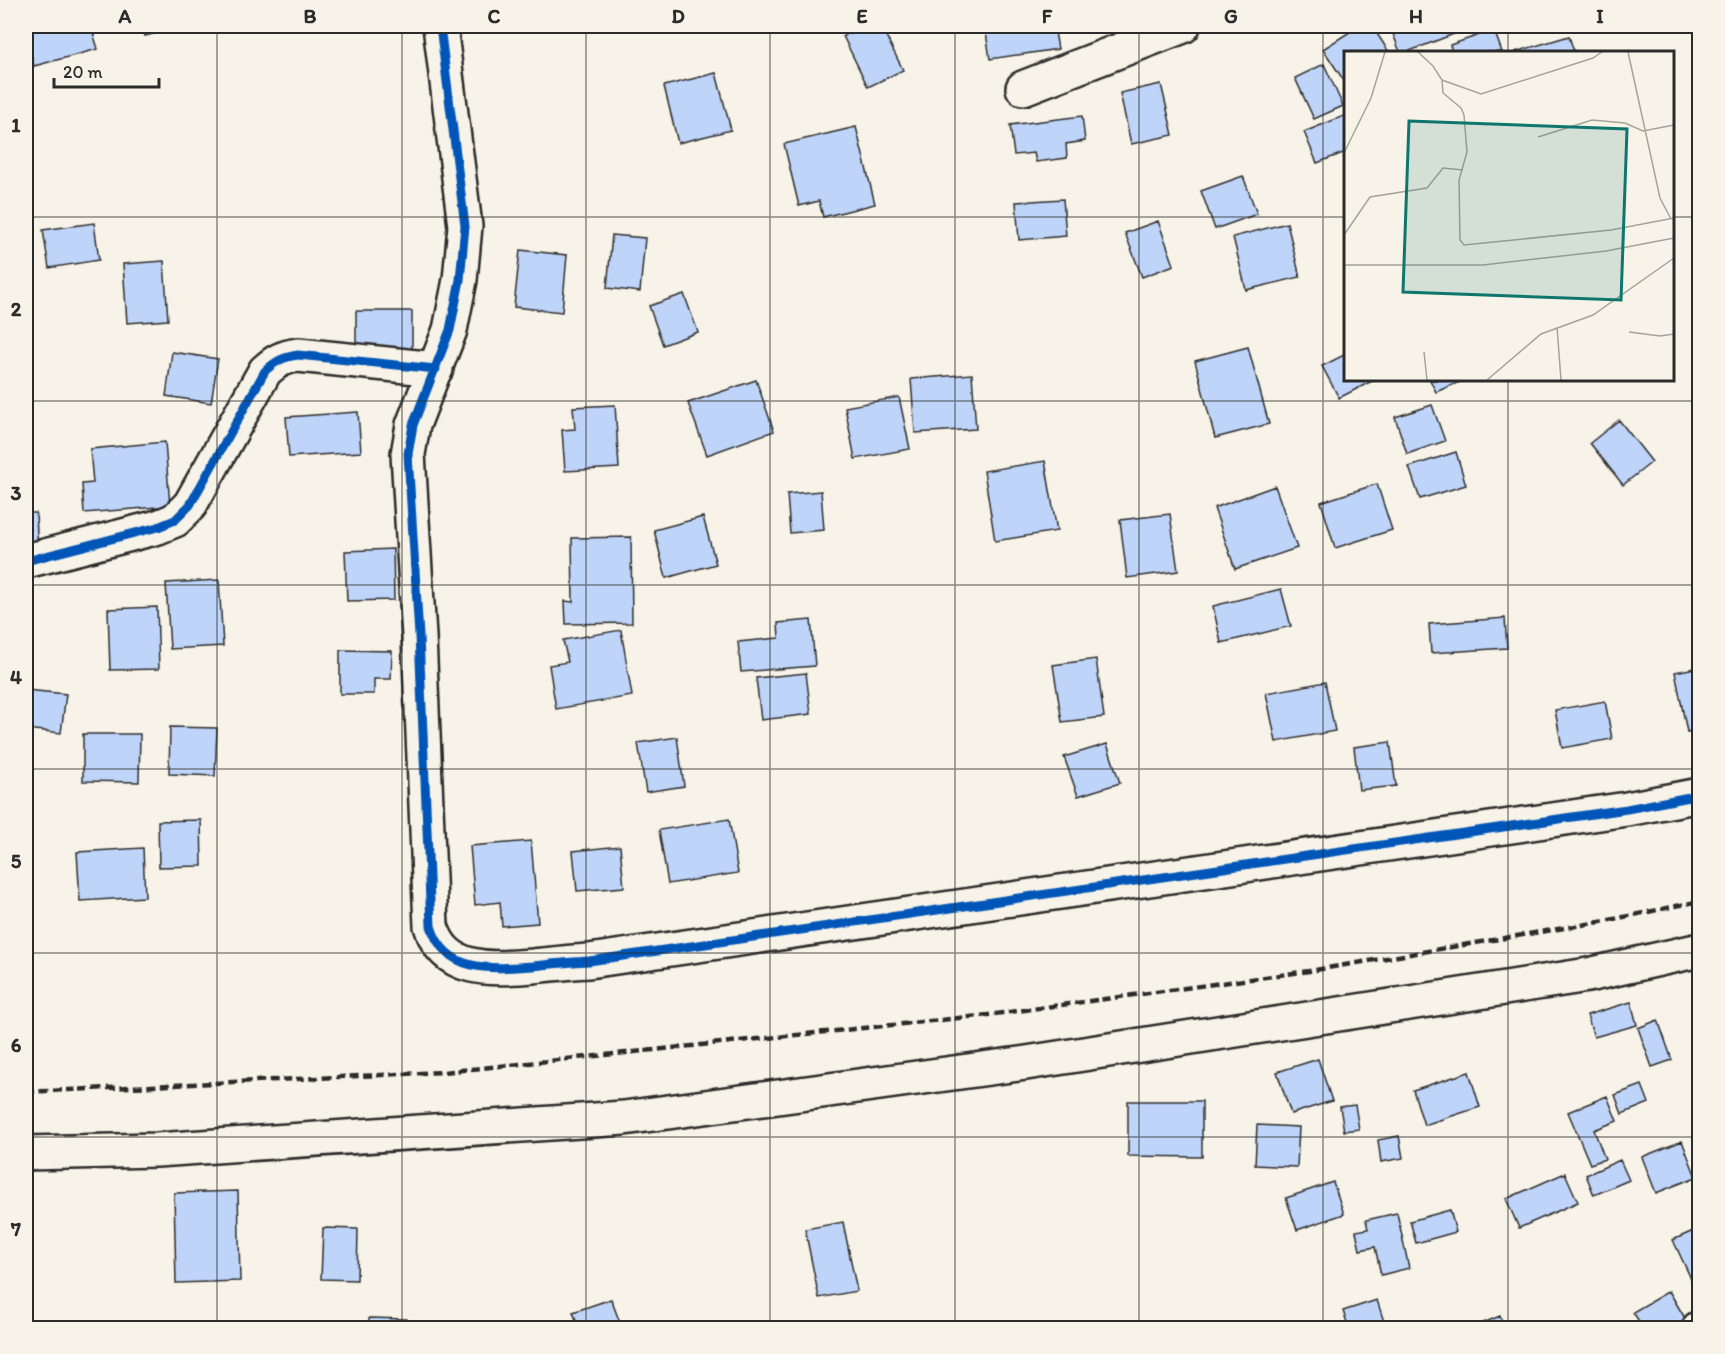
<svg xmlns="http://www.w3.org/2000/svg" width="1725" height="1354" font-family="Itim,sans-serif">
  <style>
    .building { fill: #bfd4f9; stroke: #2b2b2b; stroke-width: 1.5 }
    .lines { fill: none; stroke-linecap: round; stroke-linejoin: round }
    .minor-casing { stroke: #2b2b2b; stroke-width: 38 }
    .minor { stroke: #f7f3e8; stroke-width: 33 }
    .rail { stroke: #2b2b2b; stroke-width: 4.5; stroke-dasharray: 9 4.5; stroke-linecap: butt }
    .cycleway-casing { stroke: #f7f3e8; stroke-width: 13 }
    .cycleway { stroke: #0057b8; stroke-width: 9 }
    .grid { fill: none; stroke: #2b2b2b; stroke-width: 1.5; stroke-opacity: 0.55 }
    .inset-road { fill: none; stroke: #a5a39c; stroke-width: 1.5 }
    .view { fill: #0f766e; fill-opacity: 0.15; stroke: #0f766e; stroke-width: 3 }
    .inset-edge { fill: none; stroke: #2b2b2b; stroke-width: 3 }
    .neatline { fill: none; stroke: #2b2b2b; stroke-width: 2 }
    .grid-label { font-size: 20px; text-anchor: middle; font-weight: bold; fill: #2b2b2b }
  </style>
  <rect width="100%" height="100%" fill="#f7f3e8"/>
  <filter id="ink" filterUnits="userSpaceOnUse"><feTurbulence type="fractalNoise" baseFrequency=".0167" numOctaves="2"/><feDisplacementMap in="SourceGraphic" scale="12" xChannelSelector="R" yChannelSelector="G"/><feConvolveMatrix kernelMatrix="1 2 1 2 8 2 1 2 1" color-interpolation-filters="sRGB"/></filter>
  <g filter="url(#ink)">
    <path class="building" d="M26,26H91L98,49L34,66L26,35Z
      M142,26H183L145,36Z
      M865,26H881L903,70L868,87L843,36Z
      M985,26H1054L1058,49L990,59Z
      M1359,26H1372L1389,52H1346V84L1323,49Z
      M1390,26H1456L1459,32L1407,52H1400Z
      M1494,30L1502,52H1452L1450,45Z
      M1569,36L1574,52H1515Z
      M1324,64L1343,106L1314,119L1295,78Z
      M716,73L731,130L678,143L664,86Z
      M1161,84L1173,135L1131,144L1120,93Z
      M1346,115V152L1317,163L1304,132Z
      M1082,116L1085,141L1066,144L1067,158L1036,162L1034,153L1014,155L1010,125Z
      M856,127L875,204L823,217L819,201L799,206L784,144Z
      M1243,176L1257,214L1215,229L1201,191Z
      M1063,199L1066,236L1019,240L1016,202Z
      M1158,221L1174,265L1142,277L1125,233Z
      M94,223L99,260L49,268L43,230Z
      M1287,223L1300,277L1246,290L1233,237Z
      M612,235L645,238L640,292L607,288Z
      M520,250L567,255L562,312L514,307Z
      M164,261L168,320L127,323L123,264Z
      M684,294L698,332L663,345L649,306Z
      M356,311H412V356L356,355Z
      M1248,347L1269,424L1215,438L1195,361Z
      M172,352L218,359L211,403L166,396Z
      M1346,354V380H1374L1339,398L1322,366Z
      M972,374L976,429L915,433L911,379Z
      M756,380L774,431L707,455L688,403Z
      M1430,380H1464L1436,392Z
      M899,397L910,449L855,459L845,407Z
      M615,405L619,468L565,471L562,430L575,429L573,407Z
      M1432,405L1445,441L1407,454L1395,417Z
      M358,412L361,452L289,457L286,417Z
      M1619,420L1652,462L1623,485L1590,443Z
      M165,442L170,506L84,513L82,484L93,483L90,449Z
      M1456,452L1466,485L1420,499L1409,467Z
      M26,461L30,500L26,501Z
      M1045,461L1057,531L995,541L984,471Z
      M1377,484L1392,530L1335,548L1321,502Z
      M1275,486L1297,548L1235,569L1214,508Z
      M821,491L824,530L790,533L787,494Z
      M26,513H36L38,553L26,554Z
      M1170,514L1178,571L1127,578L1120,520Z
      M703,517L716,564L666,578L654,530Z
      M631,537L632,623L566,624L565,601L573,602L572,538Z
      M393,549L394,600L347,601L345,551Z
      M219,580L223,646L170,649L166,583Z
      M1281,589L1291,626L1221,643L1213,606Z
      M157,607L159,669L110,670L108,609Z
      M1505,618L1507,648L1431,653L1429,624Z
      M811,620L815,666L741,672L738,642L779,638L778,623Z
      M621,630L632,696L556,709L549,665L568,662L563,640Z
      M340,650L392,651L391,679H374V694H340Z
      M1096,659L1104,717L1062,722L1053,665Z
      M1700,667V729L1687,732L1675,672Z
      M806,673L811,714L761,720L756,678Z
      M1325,682L1335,731L1276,742L1266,693Z
      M26,690L66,694L61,733L26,729Z
      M1605,701L1612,739L1562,748L1555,710Z
      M170,727L217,728L215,776L169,774Z
      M83,734H140L139,782L83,781Z
      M677,737L684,786L646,792L638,743Z
      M1390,742L1396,786L1359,790L1354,747Z
      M1107,744L1120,783L1078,796L1064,757Z
      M729,819L738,873L668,884L659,830Z
      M201,820L202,866L159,867L158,821Z
      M531,841L538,923L502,926L500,902L475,905L470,846Z
      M620,846L624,887L577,891L573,851Z
      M143,848L145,897L80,901L77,852Z
      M1631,1002L1637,1025L1594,1037L1587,1015Z
      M1658,1020L1672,1060L1652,1067L1638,1028Z
      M1318,1059L1332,1101L1291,1114L1277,1072Z
      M1469,1072L1480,1107L1424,1125L1413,1090Z
      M1642,1085L1649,1103L1622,1114L1615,1095Z
      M1607,1096L1617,1121L1594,1130L1605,1159L1590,1164L1568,1112Z
      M1128,1101H1202V1157L1128,1156Z
      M1355,1105L1359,1129L1344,1131L1340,1107Z
      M1257,1125L1299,1127L1297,1167L1255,1165Z
      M1399,1136L1403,1158L1381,1162L1378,1140Z
      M1682,1141L1696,1177L1656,1193L1642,1157Z
      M1620,1160L1629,1180L1594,1195L1586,1175Z
      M1565,1173L1578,1202L1519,1228L1506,1199Z
      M1333,1182L1344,1214L1297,1230L1286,1198Z
      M238,1191L240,1281L176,1283L174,1193Z
      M1450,1210L1456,1232L1416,1243L1410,1221Z
      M1397,1213L1409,1268L1381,1275L1375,1247L1360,1250L1356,1231L1368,1229L1366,1220Z
      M843,1222L857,1291L819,1298L805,1229Z
      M323,1228L358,1229L357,1280L321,1279Z
      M1700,1228V1280L1693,1283L1673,1240Z
      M1669,1291L1689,1325L1683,1328H1658L1656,1326L1652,1328H1643L1633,1312Z
      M611,1299L622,1328H579L573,1312Z
      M1377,1300L1386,1328H1349L1343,1311Z
      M1500,1316L1505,1328H1471Z
      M369,1318L407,1319V1328H369Z"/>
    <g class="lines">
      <g class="minor-casing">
        <path id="minor" d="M440,26L465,226L460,280L450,330L413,425L408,454L419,636L431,926C445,974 492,969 533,966C552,964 570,962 589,961L1627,809L1700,795
          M1023,88L1183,26
          M26,561L158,527L175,520L190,505L265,371C276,361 283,357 298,355L436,369
          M26,1153L157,1150L624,1118L1026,1063L1588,975L1700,950
          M1699,1328H1700"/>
      </g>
      <use href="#minor" class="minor"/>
      <path class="rail" d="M26,1092L443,1072L988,1015L1309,971L1600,922L1700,901"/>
      <g class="cycleway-casing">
        <path id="cycleway" d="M440,26L465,226L460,280L450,330L413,425L408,454L419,636L431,926C445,974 492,969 533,966C552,964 570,962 589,961L1627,809L1700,795
          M26,561L158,527L175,520L190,505L265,371C276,361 283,357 298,355L436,369"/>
      </g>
      <use href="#cycleway" class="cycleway"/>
    </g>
  </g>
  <path class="grid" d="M217,26V1328M402,26V1328M586,26V1328M770,26V1328M955,26V1328M1139,26V1328M1323,26V1328M1508,26V52M26,217H1346M1672,217H1700M1508,380V1328M26,401H1700M26,585H1700M26,769H1700M26,953H1700M26,1137H1700"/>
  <g transform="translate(1344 51)">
    <rect width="330" height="330" fill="#f7f3e8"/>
    <path class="inset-road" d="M74,1L89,15L98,29L99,42L117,57L120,64L123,101L115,129L116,189L120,194L267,179L330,167M284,1L316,147L327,168M98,29L137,43L249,7L258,1M194,86L248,69L281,72L299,80L330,74M0,102L27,47L41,1M0,184L26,146L83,137L99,117L119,119M0,214H139L262,200L330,187M213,276L217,329M285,281L316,285L330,283M80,301L83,329M143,329L197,283L249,264L330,207"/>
    <path class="view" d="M65,70L283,78L277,249L59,241Z"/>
    <rect width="330" height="330" class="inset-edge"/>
  </g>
  <rect width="1725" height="1354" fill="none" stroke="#f7f3e8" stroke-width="66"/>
  <path d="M54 78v9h105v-9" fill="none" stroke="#2b2b2b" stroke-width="3"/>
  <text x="63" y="78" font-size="18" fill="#2b2b2b" stroke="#f7f3e8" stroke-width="4.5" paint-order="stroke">20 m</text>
  <rect x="33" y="33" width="1659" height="1288" class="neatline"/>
  <g class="grid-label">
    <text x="125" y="23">A</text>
    <text x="310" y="23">B</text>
    <text x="494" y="23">C</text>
    <text x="678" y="23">D</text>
    <text x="862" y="23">E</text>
    <text x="1047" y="23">F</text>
    <text x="1231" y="23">G</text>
    <text x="1416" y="23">H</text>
    <text x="1600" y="23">I</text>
    <text x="16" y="132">1</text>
    <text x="16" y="316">2</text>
    <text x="16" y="500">3</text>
    <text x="16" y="684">4</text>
    <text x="16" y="868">5</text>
    <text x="16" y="1052">6</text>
    <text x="16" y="1236">7</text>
  </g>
</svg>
